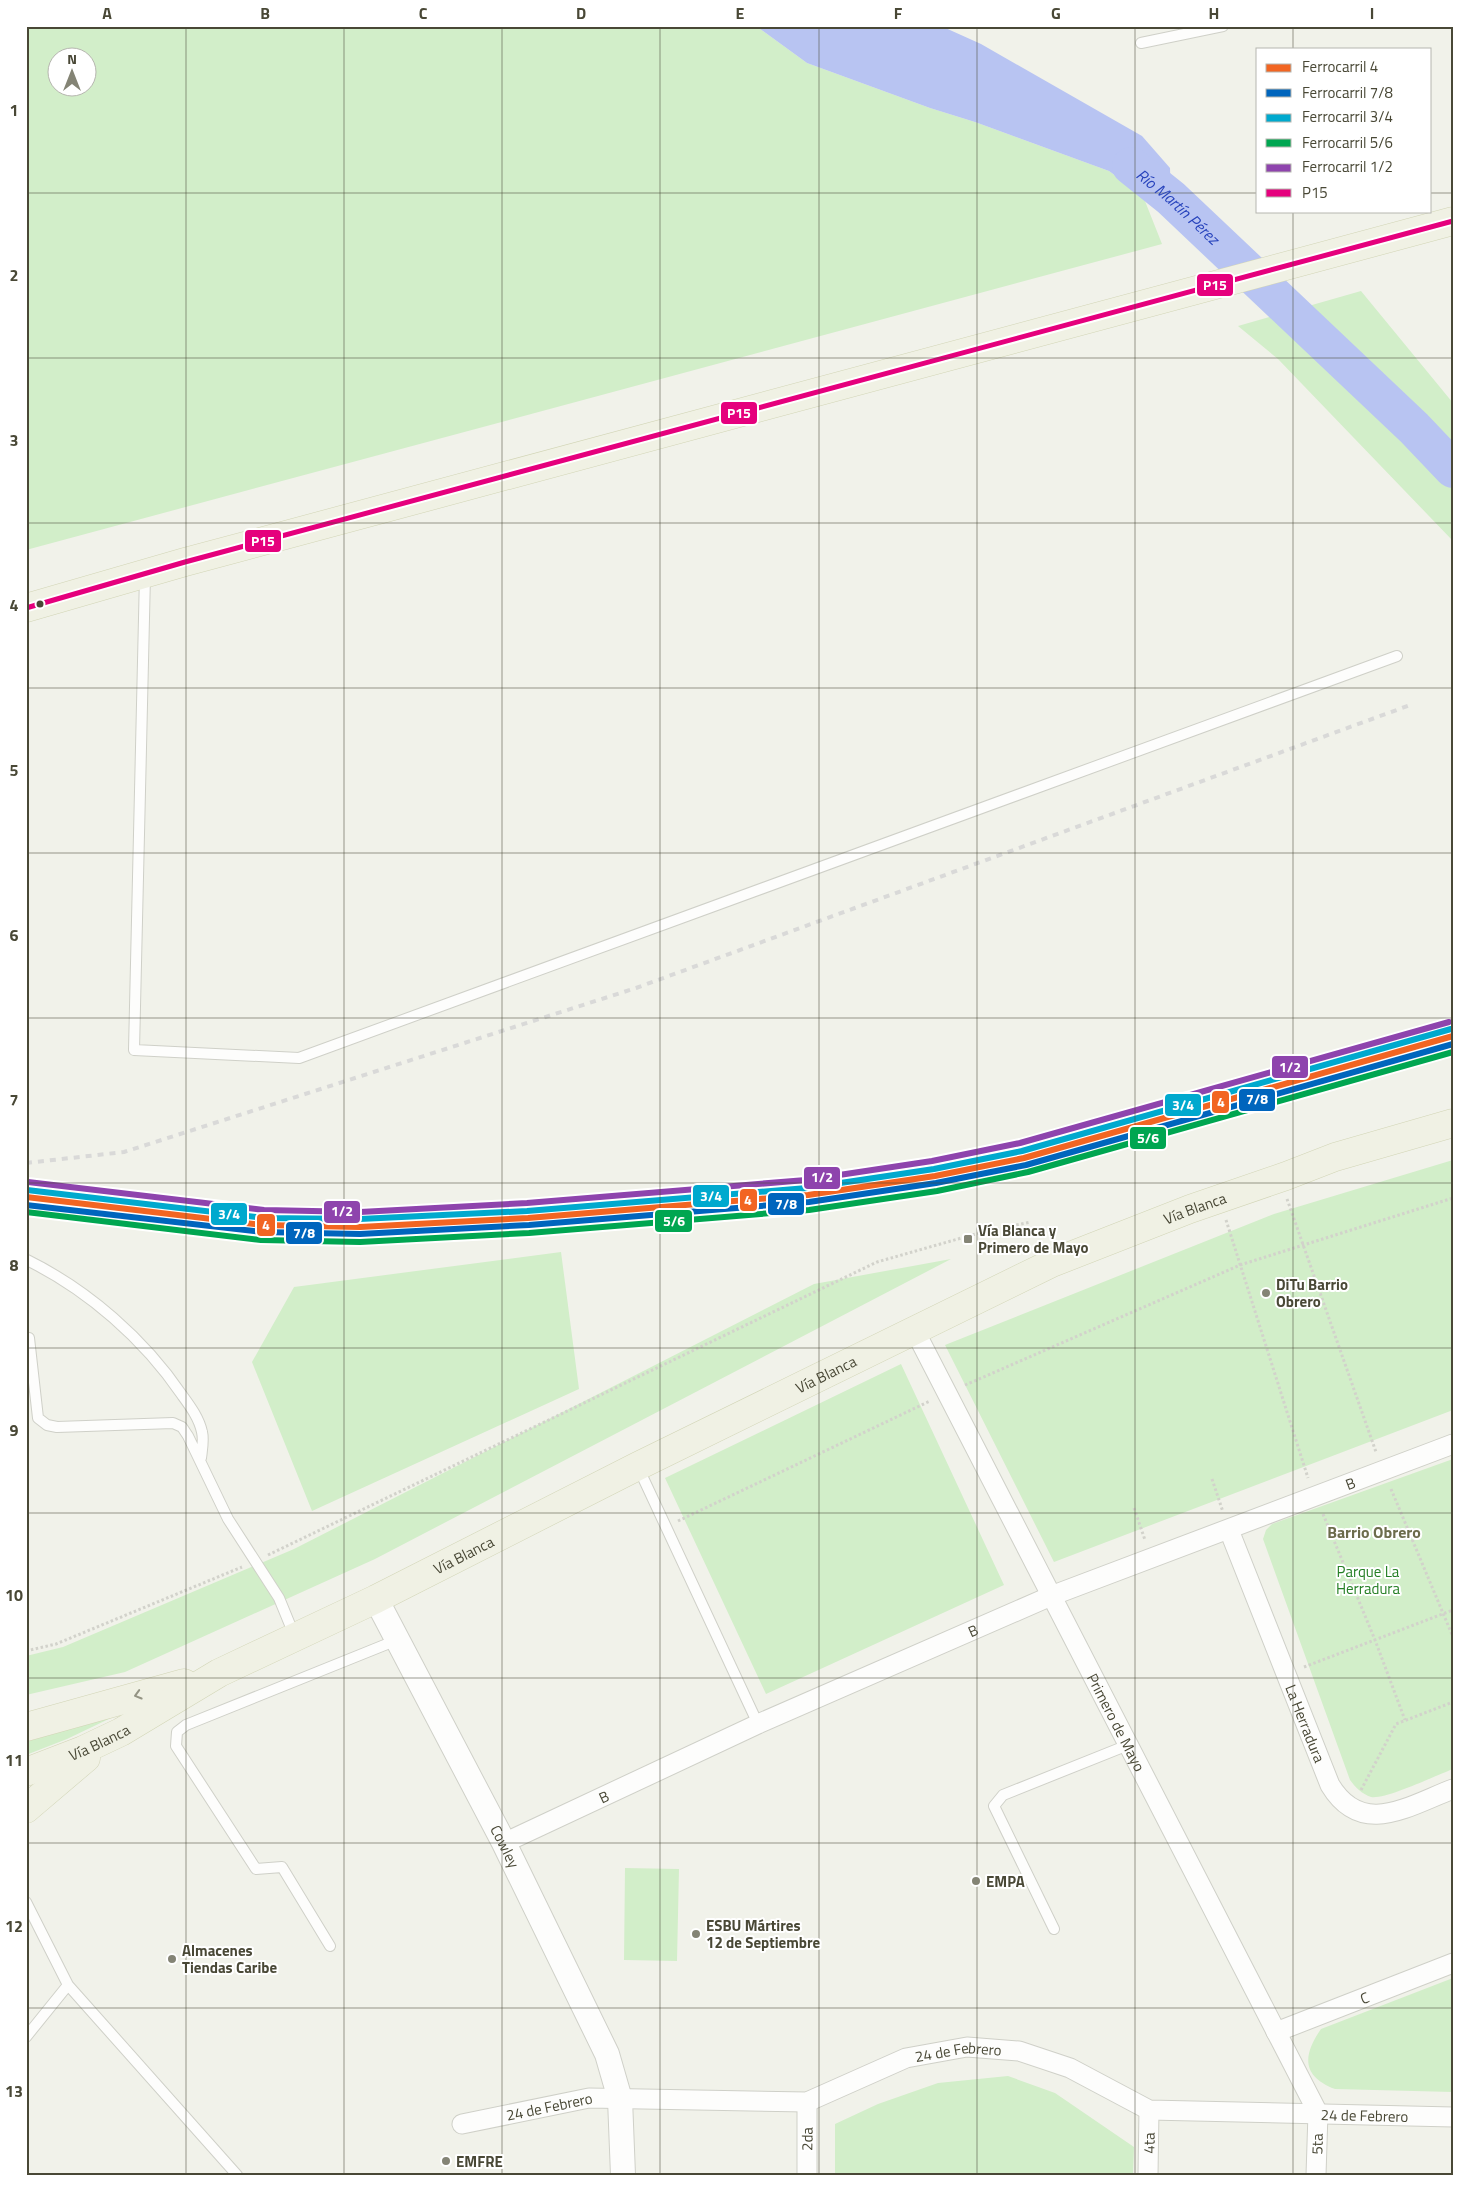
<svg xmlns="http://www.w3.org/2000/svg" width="1479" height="2201" font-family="'Titillium Web',sans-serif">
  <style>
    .green { fill: #d2eec9; fill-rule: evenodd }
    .water { fill: #b8c4f2 }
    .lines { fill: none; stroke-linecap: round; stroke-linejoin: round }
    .river { stroke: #b8c4f2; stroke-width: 38 }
    .service-casing { stroke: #cfd0c8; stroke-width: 12 }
    .minor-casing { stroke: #cfd0c8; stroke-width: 21 }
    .tertiary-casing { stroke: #cfd0c8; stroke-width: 26 }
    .primary-casing { stroke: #d2d5b6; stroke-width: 29 }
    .path { stroke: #d2d2cb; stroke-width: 3; stroke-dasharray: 2.5 2.5; stroke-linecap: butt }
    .service { stroke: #fdfdfc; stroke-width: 10 }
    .minor { stroke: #fdfdfc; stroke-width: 19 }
    .tertiary { stroke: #fdfdfc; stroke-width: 24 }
    .primary { stroke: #f0f1e4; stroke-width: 28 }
    .rail { stroke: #d9d9d8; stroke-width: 4; stroke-dasharray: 6 6; stroke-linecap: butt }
    .bus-1-casing { stroke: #fff; stroke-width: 9 }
    .bus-1 { stroke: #e5007d; stroke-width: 5 }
    .rail-1-casing { stroke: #fff; stroke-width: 10 }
    .rail-2-casing { stroke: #fff; stroke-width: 10 }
    .rail-3-casing { stroke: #fff; stroke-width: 10 }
    .rail-4-casing { stroke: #fff; stroke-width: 10 }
    .rail-5-casing { stroke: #fff; stroke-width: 10 }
    .rail-1 { stroke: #f26522; stroke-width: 6 }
    .rail-2 { stroke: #0065bd; stroke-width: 6 }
    .rail-3 { stroke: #00a9ce; stroke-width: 6 }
    .rail-4 { stroke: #00a651; stroke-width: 6 }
    .rail-5 { stroke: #8e44ad; stroke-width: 6 }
    .oneway { stroke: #949484 }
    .grid { fill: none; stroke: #494836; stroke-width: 1; stroke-opacity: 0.55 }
    .bus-dot { fill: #494836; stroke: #fff; stroke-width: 2 }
    .poi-dot { fill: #848475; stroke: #fff; stroke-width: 2 }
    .labels { text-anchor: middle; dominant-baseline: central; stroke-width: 4; stroke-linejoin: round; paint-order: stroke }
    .street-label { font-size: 15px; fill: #494836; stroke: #fff }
    .poi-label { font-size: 15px; font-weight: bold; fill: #494836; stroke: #fff; text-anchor: start }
    .park-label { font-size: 15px; fill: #257f25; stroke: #fff }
    .water-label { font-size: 16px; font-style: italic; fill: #2743bc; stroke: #fff }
    .neighbourhood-label { font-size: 16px; font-weight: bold; fill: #6c6c4c; stroke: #fff }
    .line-badge { stroke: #fff; stroke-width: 2 }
    .badge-label { font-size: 14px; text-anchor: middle; font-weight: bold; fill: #fff }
    .neatline { fill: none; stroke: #494836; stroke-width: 2 }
    .grid-label { font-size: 16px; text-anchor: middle; font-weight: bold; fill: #494836 }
  </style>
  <rect width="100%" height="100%" fill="#f1f2ea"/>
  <path class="green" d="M26,26H756L807,63L930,108L975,122L1109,171L1143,196L1162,244L26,550ZM58,58H88V88H58Z
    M1361,291L1453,403V541L1278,359L1238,326Z
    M1453,1160V1410L1054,1562L945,1345L1274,1214Z
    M561,1252L579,1389L312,1511L252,1362L294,1287Z
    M951,1259L375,1559L125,1672L26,1695V1656L63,1647L294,1549L814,1284Z
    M901,1364L1004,1585L766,1694L665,1478Z
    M1453,1459V1769C1437,1775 1385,1800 1371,1797C1362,1794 1355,1787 1350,1780L1263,1539L1266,1530L1272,1524Z
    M138,1705L67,1739L26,1755V1738Z
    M625,1868L679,1869L677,1961L624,1960Z
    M1453,1978V2092L1335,2089C1301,2076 1303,2055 1321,2029Z
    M1008,2076L1055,2093L1134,2147L1133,2175H835V2124L878,2104L938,2083Z"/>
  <path class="water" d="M756,26H941L981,44L1142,136L1170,168L1171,198L1143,196L1109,171L975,122L930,108L807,63Z"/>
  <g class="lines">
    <path class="river" id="s1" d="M1131,166L1171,198L1414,428L1453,469"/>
    <g class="service-casing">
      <path id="service" d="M1141,43L1223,26
        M145,575L134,1050L299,1058L1397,656
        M27,1260C88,1290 144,1339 182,1395C190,1406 199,1418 202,1432C204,1440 202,1450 201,1458
        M29,1338L38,1418L47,1425L57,1427L173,1423L182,1427L188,1436L228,1519L279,1598L295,1637
        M638,1467L758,1724
        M26,1902L68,1985L26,2037
        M1054,1929L994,1806L1003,1795L1128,1745
        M330,1946L282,1867L256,1869L176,1746L177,1732L186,1725L397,1640
        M68,1985L237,2175"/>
    </g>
    <g class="minor-casing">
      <g id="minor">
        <path id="s2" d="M915,1331L1318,2113L1316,2175"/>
        <path id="s3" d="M1229,1530L1330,1785C1362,1838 1408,1806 1453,1789"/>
        <path id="s4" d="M504,1843L758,1724L1051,1596L1453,1444"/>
        <path id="s5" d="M1276,2032L1453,1963"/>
        <path id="s6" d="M462,2124L589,2098L807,2102L906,2058L967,2047L1019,2051L1070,2068L1149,2110L1453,2117"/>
        <path d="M807,2175V2102"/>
        <path id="s7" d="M1148,2175L1149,2110"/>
      </g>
    </g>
    <g class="tertiary-casing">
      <g id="tertiary">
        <path id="s8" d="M376,1599L504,1843L607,2054L620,2099L623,2175"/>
      </g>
    </g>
    <g class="primary-casing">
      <g id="primary">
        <path d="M26,608L185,562L1453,221"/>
        <path d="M26,1727L184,1683"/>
        <path id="s9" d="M26,1772L83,1750L121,1732L219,1673L376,1599L638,1466L1052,1263L1190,1209L1286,1176L1335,1157L1453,1123"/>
        <path d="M26,1809L86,1758"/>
      </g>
    </g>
    <path class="path" d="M1287,1199L1376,1452
      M1226,1220L1308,1478
      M965,1385L1240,1265L1453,1198
      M1212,1479L1223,1512
      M1391,1489L1453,1637
      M1134,1508L1145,1540
      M1323,1514L1375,1640L1405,1720
      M678,1521L930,1401
      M268,1555L877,1262L986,1231L1031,1222
      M26,1651L56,1644L242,1567
      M1304,1667L1453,1610
      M1361,1790L1396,1724L1453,1702"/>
    <use href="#service" class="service"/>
    <use href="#minor" class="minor"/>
    <use href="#tertiary" class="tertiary"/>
    <use href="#primary" class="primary"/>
    <path class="rail" d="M26,1163L124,1152L636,988L1413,704
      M26,1181L199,1202L264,1208L361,1209L528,1203L808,1182L935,1164L1019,1144L1453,1023
      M26,1210L259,1238L361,1239L529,1232L699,1219L937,1190L1028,1171L1113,1149L1453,1051"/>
    <g class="bus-1-casing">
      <path id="bus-1" d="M26,608L185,562L1453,221"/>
    </g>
    <use href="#bus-1" class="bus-1"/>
    <g class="rail-1-casing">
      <path id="rail-1" d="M26,1197L263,1225L360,1227L528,1218L808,1195L935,1176L1024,1158L1453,1036"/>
    </g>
    <g class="rail-2-casing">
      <path id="rail-2" d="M26,1205L262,1232L360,1234L529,1225L809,1202L936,1183L1026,1165L1453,1044"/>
    </g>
    <g class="rail-3-casing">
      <path id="rail-3" d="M27,1190L264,1218L360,1219L527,1211L807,1188L934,1169L1022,1151L1451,1029"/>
    </g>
    <g class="rail-4-casing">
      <path id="rail-4" d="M26,1212L261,1240L360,1242L529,1233L809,1210L937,1191L1028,1172L1453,1052"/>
    </g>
    <g class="rail-5-casing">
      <path id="rail-5" d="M28,1182L264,1210L360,1212L527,1203L806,1180L932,1161L1020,1143L1449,1022"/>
    </g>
    <use href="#rail-1" class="rail-1"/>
    <use href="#rail-2" class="rail-2"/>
    <use href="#rail-3" class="rail-3"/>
    <use href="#rail-4" class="rail-4"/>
    <use href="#rail-5" class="rail-5"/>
  </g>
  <defs><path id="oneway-chevron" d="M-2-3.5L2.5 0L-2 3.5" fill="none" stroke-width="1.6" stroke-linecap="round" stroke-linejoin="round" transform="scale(1.25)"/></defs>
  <use class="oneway" href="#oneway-chevron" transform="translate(138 1695) rotate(164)"/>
  <path class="grid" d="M186,26V2175M344,26V2175M502,26V2175M660,26V2175M819,26V2175M977,26V2175M1135,26V2175M1293,26V49M26,193H1258M1430,193H1453M1293,211V2175M26,358H1453M26,523H1453M26,688H1453M26,853H1453M26,1018H1453M26,1183H1453M26,1348H1453M26,1513H1453M26,1678H1453M26,1843H1453M26,2008H1453"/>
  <circle class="bus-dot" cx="40" cy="604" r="4.5"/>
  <g class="poi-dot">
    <rect x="963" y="1234" width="10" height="10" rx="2.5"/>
    <circle cx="1266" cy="1293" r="5"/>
    <circle cx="976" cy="1881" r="5"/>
    <circle cx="696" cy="1934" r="5"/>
    <circle cx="172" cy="1959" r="5"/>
    <circle cx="446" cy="2161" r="5"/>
  </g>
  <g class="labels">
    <g class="street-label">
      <text stroke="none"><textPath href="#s9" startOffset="1299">Vía Blanca</textPath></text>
      <text stroke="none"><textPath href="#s9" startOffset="894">Vía Blanca</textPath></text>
      <text stroke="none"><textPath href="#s4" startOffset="920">B</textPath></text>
      <text stroke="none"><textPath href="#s9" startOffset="489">Vía Blanca</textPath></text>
      <text stroke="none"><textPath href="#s4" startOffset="515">B</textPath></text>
      <text stroke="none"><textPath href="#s2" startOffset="440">Primero de Mayo</textPath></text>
      <text stroke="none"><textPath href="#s3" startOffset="208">La Herradura</textPath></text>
      <text stroke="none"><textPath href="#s9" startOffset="79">Vía Blanca</textPath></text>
      <text stroke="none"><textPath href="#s4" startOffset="110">B</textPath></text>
      <text stroke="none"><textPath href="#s8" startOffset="279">Cowley</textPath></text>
      <text stroke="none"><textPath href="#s5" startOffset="95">C</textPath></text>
      <text stroke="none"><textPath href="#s6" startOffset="509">24 de Febrero</textPath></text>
      <text stroke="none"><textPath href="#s6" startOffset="89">24 de Febrero</textPath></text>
      <text stroke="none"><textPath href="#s6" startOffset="929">24 de Febrero</textPath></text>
      <text transform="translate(807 2139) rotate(-89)">2da</text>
      <text stroke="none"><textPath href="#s7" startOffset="32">4ta</textPath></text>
      <text transform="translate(1317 2144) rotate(-88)">5ta</text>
    </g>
    <g class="poi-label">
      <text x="978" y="1230">Vía Blanca y<tspan x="978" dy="17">Primero de Mayo</tspan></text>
      <text x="1276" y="1284">DiTu Barrio<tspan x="1276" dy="17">Obrero</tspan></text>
      <text x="986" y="1881">EMPA</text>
      <text x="706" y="1925">ESBU Mártires<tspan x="706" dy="17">12 de Septiembre</tspan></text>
      <text x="182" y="1950">Almacenes<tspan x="182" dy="17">Tiendas Caribe</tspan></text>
      <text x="456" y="2161">EMFRE</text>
    </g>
    <g class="park-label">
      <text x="1368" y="1571">Parque La<tspan x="1368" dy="17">Herradura</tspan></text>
    </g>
    <g class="water-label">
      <text stroke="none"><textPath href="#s1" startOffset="62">Río Martín Pérez</textPath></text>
    </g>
    <g class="neighbourhood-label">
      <text x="1374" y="1532">Barrio Obrero</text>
    </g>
  </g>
  <g class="line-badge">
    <rect x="1196" y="273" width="38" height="24" rx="5" fill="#e5007d"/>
    <rect x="720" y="401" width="38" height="24" rx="5" fill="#e5007d"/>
    <rect x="244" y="529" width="38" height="24" rx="5" fill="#e5007d"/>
    <rect x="1271" y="1055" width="38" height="24" rx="5" fill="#8e44ad"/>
    <rect x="1238" y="1088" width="38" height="24" rx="5" fill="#0065bd"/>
    <rect x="1211" y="1090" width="19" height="24" rx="5" fill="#f26522"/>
    <rect x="1164" y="1093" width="38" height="24" rx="5" fill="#00a9ce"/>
    <rect x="1129" y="1126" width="38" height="24" rx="5" fill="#00a651"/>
    <rect x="803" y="1166" width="38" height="24" rx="5" fill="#8e44ad"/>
    <rect x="692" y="1184" width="38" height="24" rx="5" fill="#00a9ce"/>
    <rect x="739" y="1188" width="19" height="24" rx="5" fill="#f26522"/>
    <rect x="767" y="1192" width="38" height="24" rx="5" fill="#0065bd"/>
    <rect x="323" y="1200" width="38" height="24" rx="5" fill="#8e44ad"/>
    <rect x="210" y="1202" width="38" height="24" rx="5" fill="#00a9ce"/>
    <rect x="654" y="1209" width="39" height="24" rx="5" fill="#00a651"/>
    <rect x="256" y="1213" width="20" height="24" rx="5" fill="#f26522"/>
    <rect x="285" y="1221" width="38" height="24" rx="5" fill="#0065bd"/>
  </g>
  <g class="badge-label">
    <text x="1215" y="290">P15</text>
    <text x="739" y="418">P15</text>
    <text x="263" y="546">P15</text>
    <text x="1290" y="1072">1/2</text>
    <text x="1257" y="1104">7/8</text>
    <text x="1221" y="1107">4</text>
    <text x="1183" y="1110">3/4</text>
    <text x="1148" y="1143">5/6</text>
    <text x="822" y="1182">1/2</text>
    <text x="711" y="1201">3/4</text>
    <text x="748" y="1205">4</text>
    <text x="786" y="1209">7/8</text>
    <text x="342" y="1216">1/2</text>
    <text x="229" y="1219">3/4</text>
    <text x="674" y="1226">5/6</text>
    <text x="266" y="1230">4</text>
    <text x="304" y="1238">7/8</text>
  </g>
  <rect width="1479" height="2201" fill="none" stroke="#ffffff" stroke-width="55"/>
  <rect x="1256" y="48" width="175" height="165" fill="#ffffff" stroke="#b6b6af"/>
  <rect x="1266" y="64" width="25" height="8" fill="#f26522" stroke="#b6b6af"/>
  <text x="1302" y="72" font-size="15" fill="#494836">Ferrocarril 4</text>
  <rect x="1266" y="89" width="25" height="8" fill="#0065bd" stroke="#b6b6af"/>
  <text x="1302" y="98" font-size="15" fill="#494836">Ferrocarril 7/8</text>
  <rect x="1266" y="114" width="25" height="8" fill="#00a9ce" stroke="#b6b6af"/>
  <text x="1302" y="122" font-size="15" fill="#494836">Ferrocarril 3/4</text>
  <rect x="1266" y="139" width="25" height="8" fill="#00a651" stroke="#b6b6af"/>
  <text x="1302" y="148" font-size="15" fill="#494836">Ferrocarril 5/6</text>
  <rect x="1266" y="164" width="25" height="8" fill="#8e44ad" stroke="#b6b6af"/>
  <text x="1302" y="172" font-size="15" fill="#494836">Ferrocarril 1/2</text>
  <rect x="1266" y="189" width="25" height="8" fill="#e5007d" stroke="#b6b6af"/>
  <text x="1302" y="198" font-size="15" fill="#494836">P15</text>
  <g transform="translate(72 72)"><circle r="24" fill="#ffffff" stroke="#b6b6af"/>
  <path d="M0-4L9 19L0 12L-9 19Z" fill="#848475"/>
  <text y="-8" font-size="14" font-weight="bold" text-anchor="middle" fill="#494836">N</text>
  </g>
  <rect x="28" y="28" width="1424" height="2146" class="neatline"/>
  <g class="grid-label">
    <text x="107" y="19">A</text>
    <text x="265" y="19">B</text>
    <text x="423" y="19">C</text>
    <text x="581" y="19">D</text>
    <text x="740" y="19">E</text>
    <text x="898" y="19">F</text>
    <text x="1056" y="19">G</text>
    <text x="1214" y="19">H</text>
    <text x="1372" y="19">I</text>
    <text x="14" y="116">1</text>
    <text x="14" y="281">2</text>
    <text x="14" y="446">3</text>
    <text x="14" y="611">4</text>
    <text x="14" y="776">5</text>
    <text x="14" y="941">6</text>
    <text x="14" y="1106">7</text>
    <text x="14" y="1271">8</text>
    <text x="14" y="1436">9</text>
    <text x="14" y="1601">10</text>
    <text x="14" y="1766">11</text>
    <text x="14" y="1932">12</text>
    <text x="14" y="2097">13</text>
  </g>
</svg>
